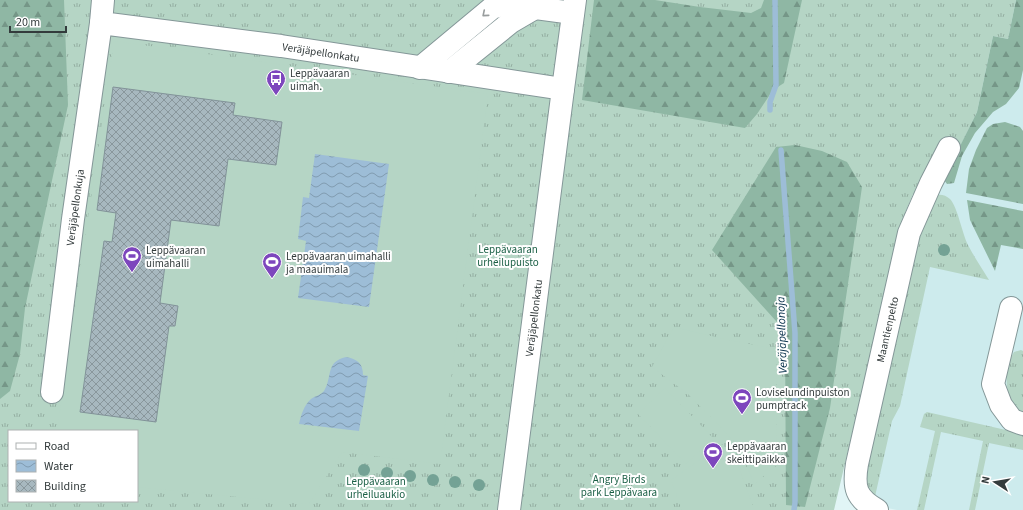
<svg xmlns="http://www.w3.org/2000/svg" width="1023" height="510" font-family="'Source Sans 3',sans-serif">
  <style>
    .built { fill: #cdebed }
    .grass { fill: url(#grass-tufts); fill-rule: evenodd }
    .forest { fill: url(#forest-firs) }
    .pitch { fill: #b5d5c5 }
    .water { fill: url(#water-waves) }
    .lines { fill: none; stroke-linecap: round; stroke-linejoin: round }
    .stream { stroke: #9dbdd7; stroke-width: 5.5 }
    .building { fill: url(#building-cross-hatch); stroke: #829399 }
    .minor-casing { stroke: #849798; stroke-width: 24 }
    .minor { stroke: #fff; stroke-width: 22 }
    .tree { fill: #74a295 }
    .oneway { stroke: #999d9e }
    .labels { text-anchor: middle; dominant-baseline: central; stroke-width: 4; stroke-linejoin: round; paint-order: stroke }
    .street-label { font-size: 11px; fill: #333b3c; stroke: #fff }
    .poi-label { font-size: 11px; fill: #333b3c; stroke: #fff; text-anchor: start }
    .park-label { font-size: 11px; fill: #1a5f45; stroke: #fff }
    .water-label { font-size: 12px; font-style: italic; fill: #062f4a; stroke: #fff }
  </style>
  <defs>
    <pattern id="grass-tufts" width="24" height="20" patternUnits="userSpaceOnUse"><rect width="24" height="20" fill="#b5d5c5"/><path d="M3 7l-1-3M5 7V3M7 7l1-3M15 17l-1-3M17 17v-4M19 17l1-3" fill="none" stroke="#94aea1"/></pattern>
    <pattern id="forest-firs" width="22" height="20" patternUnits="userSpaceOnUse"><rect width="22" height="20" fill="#8fb7a4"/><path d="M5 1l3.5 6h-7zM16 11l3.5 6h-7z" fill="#759687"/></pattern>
    <pattern id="water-waves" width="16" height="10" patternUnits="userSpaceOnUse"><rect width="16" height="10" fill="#9dbdd7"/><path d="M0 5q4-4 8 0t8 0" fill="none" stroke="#819bb0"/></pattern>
    <pattern id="building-cross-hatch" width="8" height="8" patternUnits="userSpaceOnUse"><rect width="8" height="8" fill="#a7b8bf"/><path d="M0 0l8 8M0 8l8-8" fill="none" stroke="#89979c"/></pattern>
  </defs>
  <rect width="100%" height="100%" fill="#e1f5f6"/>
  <path class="built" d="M1016,0H1023V510H897L878,506L866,469L918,242L945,176L977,112L993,36L1008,39Z"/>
  <path class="grass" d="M0,0H1016L1008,39L993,36L977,112L936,195C941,194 946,195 950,199C958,208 962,233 968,245C974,257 982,268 989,280L930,267L900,406L892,421L874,501L867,493L866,469L918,242L932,202L913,194L903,218L834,510H0ZM9,431H137V501H9Z
    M1021,350L1023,351V414C1003,402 1003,370 1014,352Z
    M927,412L1023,434V450L989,443L975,510H969L983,441L941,432L924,510H917L935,431L920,427L924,414Z"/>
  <path class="forest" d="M0,0H64L68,105L25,308L20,354L10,391L0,399Z
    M594,0H655L700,7L751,13L761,8L764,0H802L784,83L773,90L757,114L745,128L582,100Z
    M1016,0H1023V70L1019,88L1006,104L993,112L975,133L962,156L954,183L947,184L944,180L945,176L977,112L993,36L1008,39Z
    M1005,122L1020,127L1023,131V204L966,193L969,169L976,150L987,128L993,124Z
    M795,145L822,151L847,162L862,187L830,408L805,507L786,505L785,331L712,250L776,147Z
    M967,200L1023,211V249L1001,245L995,271L970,220Z"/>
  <path class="pitch" d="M114,41L488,94L440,464L342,452L309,504L137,487V431H57Z
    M674,327L724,339L776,349L777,465L754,484L742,454L728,435L688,394L652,367Z
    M665,388L713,438L686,464L638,414Z
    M722,444L736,459L752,504V510H682L671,480Z"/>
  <path class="water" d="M315,154L389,164L369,307L298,298L306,241L298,239L303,197L309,198Z
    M346,357C357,359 363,363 363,375L368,376L359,431L299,424C301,415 304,405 311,399C315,396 321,395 324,391C333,376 325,362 346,357Z"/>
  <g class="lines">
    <path class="stream" d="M770,110V102L776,85L775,0
      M781,150L795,333V503L794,510"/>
  </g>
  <path class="building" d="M113,87L235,103L233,115L282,122L276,165L228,159L219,226L171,220L160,303L178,306L175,326H169L156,422L80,412L104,241L112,242L116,213L97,210Z"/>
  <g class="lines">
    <g class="minor-casing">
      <g id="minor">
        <path id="s1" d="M103,0L101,23L281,46L563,89L509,510"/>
        <path d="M420,68L492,8L505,4L573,13"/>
        <path d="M449,72L511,22L535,8"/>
        <path d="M563,89L575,0"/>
        <path d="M1011,308L993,384L1001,405L1012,420L1023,424"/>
        <path id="s2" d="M52,392L73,219L101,23"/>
        <path id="s3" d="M877,510C856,498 853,488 857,464L909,233L931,183L949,148"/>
      </g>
    </g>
    <use href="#minor" class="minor"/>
  </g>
  <g class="tree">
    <circle cx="944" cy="250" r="6"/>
    <circle cx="364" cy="470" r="6"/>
    <circle cx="387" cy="473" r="6"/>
    <circle cx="410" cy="476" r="6"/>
    <circle cx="433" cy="480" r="6"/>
    <circle cx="455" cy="482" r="6"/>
    <circle cx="479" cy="485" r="6"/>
  </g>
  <defs><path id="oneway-chevron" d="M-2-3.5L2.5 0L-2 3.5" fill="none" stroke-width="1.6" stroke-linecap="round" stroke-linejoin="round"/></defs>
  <use class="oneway" href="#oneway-chevron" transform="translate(485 14) rotate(140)"/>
  <defs>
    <g id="bus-pin" transform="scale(1)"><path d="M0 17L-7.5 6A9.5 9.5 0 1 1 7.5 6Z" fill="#7d46bd" stroke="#fff"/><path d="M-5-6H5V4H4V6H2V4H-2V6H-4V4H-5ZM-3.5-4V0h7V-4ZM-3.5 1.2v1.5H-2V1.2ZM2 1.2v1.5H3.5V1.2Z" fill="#fff"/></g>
    <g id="stadium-pin" transform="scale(1)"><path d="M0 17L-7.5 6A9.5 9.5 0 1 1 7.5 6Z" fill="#7d46bd" stroke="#fff"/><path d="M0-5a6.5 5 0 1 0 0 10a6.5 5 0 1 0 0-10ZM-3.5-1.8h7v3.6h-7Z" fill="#fff"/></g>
  </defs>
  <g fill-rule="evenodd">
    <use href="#bus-pin" x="276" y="79"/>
    <use href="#stadium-pin" x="132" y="256"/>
    <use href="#stadium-pin" x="272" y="262"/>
    <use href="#stadium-pin" x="742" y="398"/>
    <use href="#stadium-pin" x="713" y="452"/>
  </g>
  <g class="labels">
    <g class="street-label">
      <text stroke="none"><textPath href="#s1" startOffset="245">Veräjäpellonkatu</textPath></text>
      <text stroke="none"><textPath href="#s2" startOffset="186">Veräjäpellonkuja</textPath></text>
      <text transform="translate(534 318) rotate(-83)">Veräjäpellonkatu</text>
      <text stroke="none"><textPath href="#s3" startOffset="193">Maantienpelto</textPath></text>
    </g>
    <g class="poi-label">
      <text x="290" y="73">Leppävaaran<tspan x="290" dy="13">uimah.</tspan></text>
      <text x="146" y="250">Leppävaaran<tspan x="146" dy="13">uimahalli</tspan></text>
      <text x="286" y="256">Leppävaaran uimahalli<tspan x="286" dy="13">ja maauimala</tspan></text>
      <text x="756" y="392">Loviselundinpuiston<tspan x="756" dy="13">pumptrack</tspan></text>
      <text x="727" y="446">Leppävaaran<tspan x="727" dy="13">skeittipaikka</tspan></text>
    </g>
    <g class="park-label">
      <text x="508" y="249">Leppävaaran<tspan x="508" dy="13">urheilupuisto</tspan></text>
      <text x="619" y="479">Angry Birds<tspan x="619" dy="13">park Leppävaara</tspan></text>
      <text x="376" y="481">Leppävaaran<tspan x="376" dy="13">urheiluaukio</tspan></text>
    </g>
    <g class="water-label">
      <text transform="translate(782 335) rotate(-92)">Veräjäpellonoja</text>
    </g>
  </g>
  <rect x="8" y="430" width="130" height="72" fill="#ffffff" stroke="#adb1b1"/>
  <rect x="16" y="443" width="20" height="6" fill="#ffffff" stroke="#adb1b1"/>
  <text x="44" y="450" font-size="12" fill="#333b3c">Road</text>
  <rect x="16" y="460" width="20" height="12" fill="url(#water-waves)" stroke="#adb1b1"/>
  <text x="44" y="470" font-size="12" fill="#333b3c">Water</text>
  <rect x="16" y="480" width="20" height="12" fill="url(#building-cross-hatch)" stroke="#adb1b1"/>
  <text x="44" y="490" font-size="12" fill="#333b3c">Building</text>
  <g transform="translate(995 482) rotate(282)" stroke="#ffffff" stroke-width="3" paint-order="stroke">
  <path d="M0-3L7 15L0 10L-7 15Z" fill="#333b3c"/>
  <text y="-6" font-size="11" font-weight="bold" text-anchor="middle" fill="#333b3c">N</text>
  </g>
  <path d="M10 26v6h56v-6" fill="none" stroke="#333b3c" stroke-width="2"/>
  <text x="16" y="26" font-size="12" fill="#333b3c" stroke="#ffffff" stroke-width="3" paint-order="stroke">20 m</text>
</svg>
